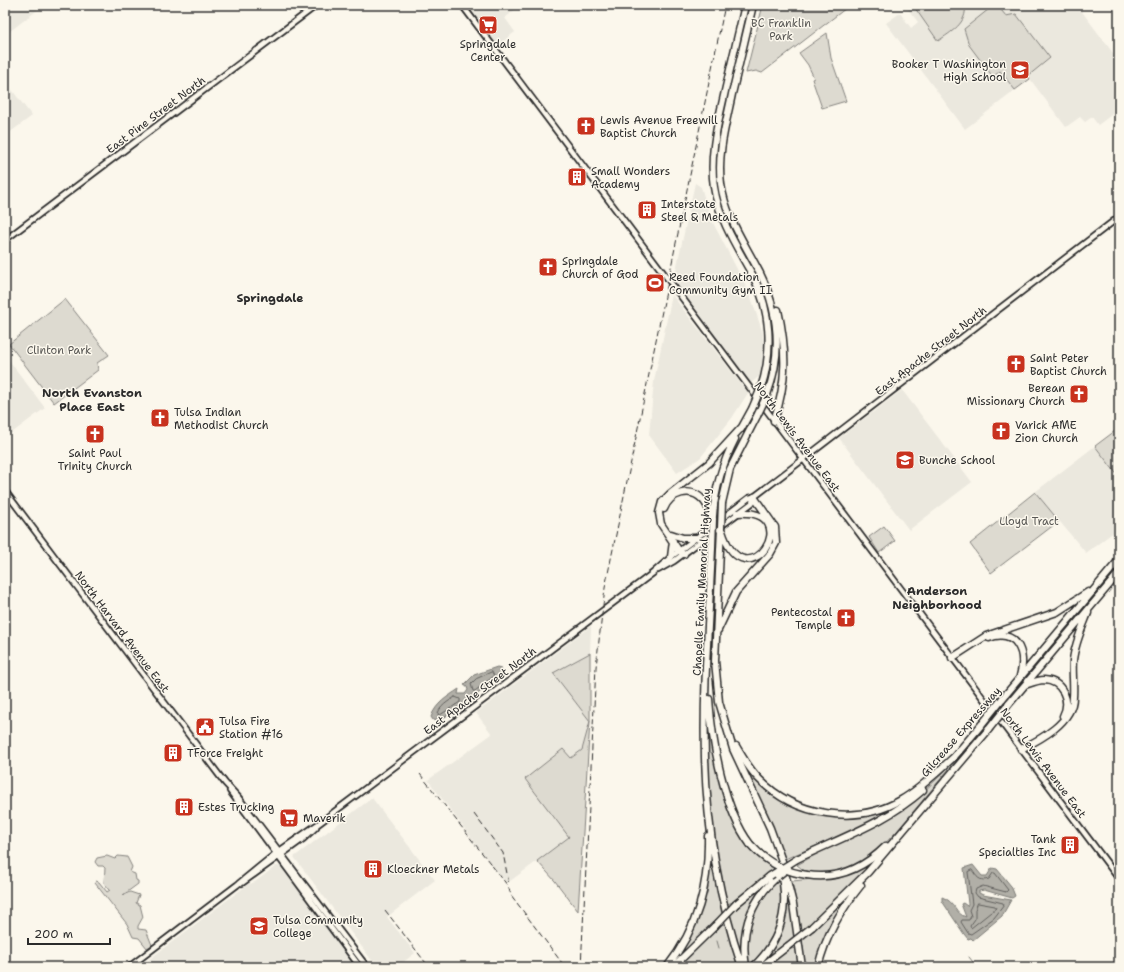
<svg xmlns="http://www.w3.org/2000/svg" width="1124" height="972" font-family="'Shantell Sans',sans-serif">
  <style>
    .built { fill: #ebe8de }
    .green { fill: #dddad0; stroke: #84827e }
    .water { fill: #b1afa7; stroke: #7b7a75 }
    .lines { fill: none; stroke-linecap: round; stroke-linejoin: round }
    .shore { stroke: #61605d; stroke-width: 1 }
    .stream { stroke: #7b7a75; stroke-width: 1 }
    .secondary-casing { stroke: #2b2b2b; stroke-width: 8 }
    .highway-casing { stroke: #2b2b2b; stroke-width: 9 }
    .secondary { stroke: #fbf7ec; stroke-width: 4.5 }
    .highway { stroke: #fbf7ec; stroke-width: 6 }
    .rail { stroke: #2b2b2b; stroke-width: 1; stroke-dasharray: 6 3; stroke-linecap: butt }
    .highway-bridge-casing { stroke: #2b2b2b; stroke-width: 9; stroke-linecap: butt }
    .highway-bridge { stroke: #fbf7ec; stroke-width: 6 }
    .labels { text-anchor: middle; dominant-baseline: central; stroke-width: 3; stroke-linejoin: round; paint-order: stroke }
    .park-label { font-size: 11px; fill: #585754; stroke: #fbf7ec }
    .poi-label { font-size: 11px; fill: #2b2b2b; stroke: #fbf7ec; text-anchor: start }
    .street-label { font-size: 11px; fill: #2b2b2b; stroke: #fbf7ec }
    .neighbourhood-label { font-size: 12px; font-weight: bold; fill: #2b2b2b; stroke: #fbf7ec }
  </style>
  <rect width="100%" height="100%" fill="#fbf7ec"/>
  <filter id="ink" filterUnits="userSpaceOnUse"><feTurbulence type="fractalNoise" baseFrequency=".025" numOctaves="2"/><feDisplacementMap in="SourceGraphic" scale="8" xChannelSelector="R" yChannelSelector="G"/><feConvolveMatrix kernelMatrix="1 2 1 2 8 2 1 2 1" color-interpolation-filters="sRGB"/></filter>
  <g filter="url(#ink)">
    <path class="built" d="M5,5H44L5,35Z
      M466,5H515L517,8L505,18L515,32L497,46Z
      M910,5H1077L1119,61V109L1098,125L1092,117L1085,122L1080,117L1066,127L1030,79L965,129L886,23L900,13L911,28L918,22L907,8Z
      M5,81L32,116L5,136Z
      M695,183L701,187L711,219L750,294L763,334L765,348L761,375L751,383L674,279Z
      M672,295L748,393L732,418L700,458L677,473L649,435L654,381Z
      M5,355L45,408L5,438Z
      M902,390L972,482L909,530L839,438Z
      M1095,446L1119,477V528L1086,553L1035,492Z
      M591,626L590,653L553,673L590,721L582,750L570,758L563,749L569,838L506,884L428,780L492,734L476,713Z
      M372,798L435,880L387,917L415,953L397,967H377L294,857Z
      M276,866H280L356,967H139L247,885L255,882Z"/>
    <path class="green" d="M763,5H850L762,73L756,71L746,73Z
      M915,5H965C968,23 951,32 938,41L915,8Z
      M994,5H997L1006,16L1016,14L1050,58L1028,76L1030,79L1015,90L1000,71L993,77L969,45L964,29Z
      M827,33L831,58L846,101L822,108L812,79L814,78L808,65L799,53Z
      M65,299L109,355L97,363L98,370L54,403L9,344Z
      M1119,428V477L1095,446Z
      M1035,492L1059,521L991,573L970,544Z
      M884,526L895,541L879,553L869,537Z
      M590,653V721L578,911L555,881L537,861L569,837L525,779L563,749L571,758L582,750L590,721L553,673Z
      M983,725L985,726L897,831L871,858L848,869L823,874L806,872L797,865L916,799L943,773Z
      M707,732H710C713,760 733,838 755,855C761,859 769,863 776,868L733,902L727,904L715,850L709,795Z
      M743,764L782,799L847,816L901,802L902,803L869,823L785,859L774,830Z
      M709,853H711L723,913L675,961L691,934Z
      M107,856L115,859L118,856L127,857L132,867L130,872L135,874L136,880L138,881V884L123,895L130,892L139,895L136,903L140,905L143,917L138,926V929L146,930L152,945L147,948L139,938L133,937L127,924L95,883L96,881L99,882L107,892L110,890L104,883L105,868L103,866H98L95,862L97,858Z
      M879,857C865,871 817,926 801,929L792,881L824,878Z
      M768,880L752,905L742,961L730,915Z
      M780,881C781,892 783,905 781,916C777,930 765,960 749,964L748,967C746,936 745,920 765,895C770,888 772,883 780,881Z
      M788,889L796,938L764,962L763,961L779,935L784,921Z
      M842,902L844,904L816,967H805L802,939Z
      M726,924L738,963L725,967H676L719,925Z
      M797,948L799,967H766L790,949Z"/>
    <path class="water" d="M497,667L501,668L502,674L474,697L439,721L433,720L431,717C436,703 447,697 459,689L458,694H465L468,690L467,687L464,685L474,675Z
      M973,865L982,876H987L992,868L997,869L1011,886L1015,896L1012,898L984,890L979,891V893L983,895L1011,900L1002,916L973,940L971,938L968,939L964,934L942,901V897C956,902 955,914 966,917L961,904L963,903L967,906L968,904L964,868Z"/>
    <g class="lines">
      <path class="shore" d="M492,672L494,676L475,691H473L471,684L476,679Z
        M455,697L460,699V702L440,715H438C438,707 449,701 455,697Z
        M972,870C977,877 979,882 989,879L993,873H995L1008,890L1006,892L983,886L976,889L975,893L978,897L1003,903L1004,905L994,918L971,934L968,933L961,922L962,920H969L971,916L969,910L972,904L968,872Z
        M978,903L995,906L996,908L971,928L970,926L975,919V910Z"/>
      <path class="stream" d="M1116,99L1119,98
        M717,941L719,948
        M969,957L977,967"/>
      <g class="secondary-casing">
        <path id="secondary" d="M462,5L1119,879
          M5,240L317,5
          M5,491L225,783L238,797L367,967
          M658,570L674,561L752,503L754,497
          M230,791L360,967
          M242,883L303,839L316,827
          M129,967L237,885L275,854L318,824L653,573L671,557L749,498L754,497L1119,217"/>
      </g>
      <g class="highway-casing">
        <path id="highway" d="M745,5C738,34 732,62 725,91C718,123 709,154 714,187C719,220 737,247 753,276C771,310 773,351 761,388
          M753,5C746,35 739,64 732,94C726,124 717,153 721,184C725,213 740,236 754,262C778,304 784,349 767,395
          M774,421C787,381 787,351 778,310
          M741,429L752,409
          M722,503L730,469L757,416
          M664,509C670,493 691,486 703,500C708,505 710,513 713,519
          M713,516C715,488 722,464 735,439
          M721,528L715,661L719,702L733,749L770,828L782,861L793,904L802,967
          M722,531C746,606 809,508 737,513
          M671,534L683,538H697
          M712,548C709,618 703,688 705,758C707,829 719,900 742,967
          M684,554L679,551L661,524L659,513L662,502L671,493L709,463L742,427
          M671,557L673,541
          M718,630L736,592L770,554L776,543L775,527L754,497
          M989,638C1016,628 1027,652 1020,676
          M952,658L986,636L1057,612L1088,592
          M1025,685C1031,683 1038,680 1044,680C1063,681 1071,701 1063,716
          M709,699C712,742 724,810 750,844
          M1002,699L1119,560
          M1008,705L1119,573
          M736,746C743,758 749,769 759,779C795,816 856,826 901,800C922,788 938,771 955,756
          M1021,749C1041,739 1073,722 1073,697C1074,685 1072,672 1073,660C1075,643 1082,628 1088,613
          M954,757L982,724
          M797,859C840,838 886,823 923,790
          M807,875C838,880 865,867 886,846
          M736,904L770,876
          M812,927L868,872L989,729
          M667,967C698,928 709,885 708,836
          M673,967L715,926
          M746,967C740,931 751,900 778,876
          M753,967C782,940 790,906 780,869
          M761,967L788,946
          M818,967C826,935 840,911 861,885"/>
      </g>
      <use href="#secondary" class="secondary"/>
      <use href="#highway" class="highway"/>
      <path class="rail" d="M420,774L508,886L511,895L565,967
        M474,814L503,853L509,884
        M385,910L429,967
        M581,967L596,667L605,588L725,5"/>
      <g class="highway-bridge-casing">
        <path id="highway-bridge" d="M752,409L761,388
          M757,416L767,395
          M721,528L722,503
          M712,548L713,519
          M982,724L1002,699
          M989,729L1008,705
          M750,844C765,861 784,872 807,875
          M770,876L797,859
          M778,876L788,868
          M715,926L736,904
          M788,946L812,927"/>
      </g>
      <use href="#highway-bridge" class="highway-bridge"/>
    </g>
  </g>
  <defs>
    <g id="supermarket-square" transform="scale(1)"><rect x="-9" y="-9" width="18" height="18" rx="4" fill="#c8321e" stroke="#fbf7ec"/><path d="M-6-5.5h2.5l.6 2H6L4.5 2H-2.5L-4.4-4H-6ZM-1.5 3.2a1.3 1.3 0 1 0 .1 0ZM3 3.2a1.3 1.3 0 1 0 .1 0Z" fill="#fff"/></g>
    <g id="school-square" transform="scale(1)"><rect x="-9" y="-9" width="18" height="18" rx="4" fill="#c8321e" stroke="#fbf7ec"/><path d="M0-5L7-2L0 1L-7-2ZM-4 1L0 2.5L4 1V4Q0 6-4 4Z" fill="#fff"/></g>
    <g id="church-square" transform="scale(1)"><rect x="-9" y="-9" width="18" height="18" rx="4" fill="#c8321e" stroke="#fbf7ec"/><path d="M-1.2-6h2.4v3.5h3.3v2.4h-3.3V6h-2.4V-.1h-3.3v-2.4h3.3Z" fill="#fff"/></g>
    <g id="building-square" transform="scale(1)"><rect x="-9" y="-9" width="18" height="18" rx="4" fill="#c8321e" stroke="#fbf7ec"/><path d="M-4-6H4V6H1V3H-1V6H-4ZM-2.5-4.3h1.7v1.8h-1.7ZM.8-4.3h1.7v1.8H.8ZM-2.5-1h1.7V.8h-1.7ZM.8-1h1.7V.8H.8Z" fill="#fff"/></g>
    <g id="stadium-square" transform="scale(1)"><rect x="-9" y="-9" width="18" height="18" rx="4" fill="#c8321e" stroke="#fbf7ec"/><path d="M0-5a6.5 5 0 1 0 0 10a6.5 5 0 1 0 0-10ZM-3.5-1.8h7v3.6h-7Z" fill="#fff"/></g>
    <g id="civic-square" transform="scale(1)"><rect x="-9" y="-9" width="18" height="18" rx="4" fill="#c8321e" stroke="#fbf7ec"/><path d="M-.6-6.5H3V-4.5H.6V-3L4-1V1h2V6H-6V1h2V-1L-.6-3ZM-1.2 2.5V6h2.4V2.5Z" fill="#fff"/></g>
    <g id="university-square" transform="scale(1)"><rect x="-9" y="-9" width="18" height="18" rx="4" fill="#c8321e" stroke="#fbf7ec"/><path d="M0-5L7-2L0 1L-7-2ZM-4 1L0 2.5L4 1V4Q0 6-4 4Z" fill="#fff"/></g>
  </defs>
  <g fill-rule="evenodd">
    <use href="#supermarket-square" x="488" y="25"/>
    <use href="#school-square" x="1020" y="70"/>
    <use href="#church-square" x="586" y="126"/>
    <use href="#building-square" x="577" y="177"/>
    <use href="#building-square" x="647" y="210"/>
    <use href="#church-square" x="548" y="267"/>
    <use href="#stadium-square" x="655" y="283"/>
    <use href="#church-square" x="1016" y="364"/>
    <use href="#church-square" x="1079" y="394"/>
    <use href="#church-square" x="160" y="418"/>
    <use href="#church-square" x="1001" y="431"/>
    <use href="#church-square" x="95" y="434"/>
    <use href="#school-square" x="905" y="460"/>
    <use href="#church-square" x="846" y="618"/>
    <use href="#civic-square" x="205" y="727"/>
    <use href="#building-square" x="173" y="753"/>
    <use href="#building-square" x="184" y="807"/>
    <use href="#supermarket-square" x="289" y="818"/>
    <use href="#building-square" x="1070" y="845"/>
    <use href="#building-square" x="373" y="869"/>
    <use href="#university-square" x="259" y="926"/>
  </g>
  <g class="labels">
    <g class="park-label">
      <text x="781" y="23">BC Franklin<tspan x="781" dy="13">Park</tspan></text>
      <text x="59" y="350">Clinton Park</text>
      <text x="1029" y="521">Lloyd Tract</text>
    </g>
    <g class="poi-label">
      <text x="488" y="44" text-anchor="middle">Springdale<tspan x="488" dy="13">Center</tspan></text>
      <text x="1006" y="64" text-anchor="end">Booker T Washington<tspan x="1006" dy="13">High School</tspan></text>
      <text x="600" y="120">Lewis Avenue Freewill<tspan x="600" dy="13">Baptist Church</tspan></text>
      <text x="591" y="171">Small Wonders<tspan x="591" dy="13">Academy</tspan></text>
      <text x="661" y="204">Interstate<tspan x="661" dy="13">Steel &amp; Metals</tspan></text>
      <text x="562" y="261">Springdale<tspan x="562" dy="13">Church of God</tspan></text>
      <text x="669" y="277">Reed Foundation<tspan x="669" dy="13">Community Gym II</tspan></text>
      <text x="1030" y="358">Saint Peter<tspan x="1030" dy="13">Baptist Church</tspan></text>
      <text x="1065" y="388" text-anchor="end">Berean<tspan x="1065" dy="13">Missionary Church</tspan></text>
      <text x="174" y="412">Tulsa Indian<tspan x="174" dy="13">Methodist Church</tspan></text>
      <text x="1015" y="425">Varick AME<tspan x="1015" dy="13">Zion Church</tspan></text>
      <text x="95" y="453" text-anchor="middle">Saint Paul<tspan x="95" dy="13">Trinity Church</tspan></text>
      <text x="919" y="460">Bunche School</text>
      <text x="832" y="612" text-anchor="end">Pentecostal<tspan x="832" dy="13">Temple</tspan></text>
      <text x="219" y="721">Tulsa Fire<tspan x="219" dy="13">Station #16</tspan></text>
      <text x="187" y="753">TForce Freight</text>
      <text x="198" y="807">Estes Trucking</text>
      <text x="303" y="818">Maverik</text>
      <text x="1056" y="839" text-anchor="end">Tank<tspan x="1056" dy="13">Specialties Inc</tspan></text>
      <text x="387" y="869">Kloeckner Metals</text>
      <text x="273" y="920">Tulsa Community<tspan x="273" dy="13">College</tspan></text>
    </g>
    <g class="street-label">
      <text transform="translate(156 115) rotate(-37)">East Pine Street North</text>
      <text transform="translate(931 351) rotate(-38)">East Apache Street North</text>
      <text transform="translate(797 437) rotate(53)">North Lewis Avenue East</text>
      <text transform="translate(702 582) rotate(-87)">Chapelle Family Memorial Highway</text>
      <text transform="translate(122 632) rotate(53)">North Harvard Avenue East</text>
      <text transform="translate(480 691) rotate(-37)">East Apache Street North</text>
      <text transform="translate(961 732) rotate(-49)">Gilcrease Expressway</text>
      <text transform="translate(1043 763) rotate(53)">North Lewis Avenue East</text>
    </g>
    <g class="neighbourhood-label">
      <text x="270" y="298">Springdale</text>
      <text x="92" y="393">North Evanston<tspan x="92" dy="14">Place East</tspan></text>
      <text x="937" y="591">Anderson<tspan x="937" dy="14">Neighborhood</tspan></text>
    </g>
  </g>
  <rect width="1124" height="972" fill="none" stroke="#fbf7ec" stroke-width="20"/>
  <rect x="10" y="10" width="1104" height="952" fill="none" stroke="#2b2b2b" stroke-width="1.5" filter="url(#ink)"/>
  <path d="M28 938v6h82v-6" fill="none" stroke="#2b2b2b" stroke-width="2"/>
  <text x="34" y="938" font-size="12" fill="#2b2b2b" stroke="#fbf7ec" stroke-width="3" paint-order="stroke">200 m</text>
</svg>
